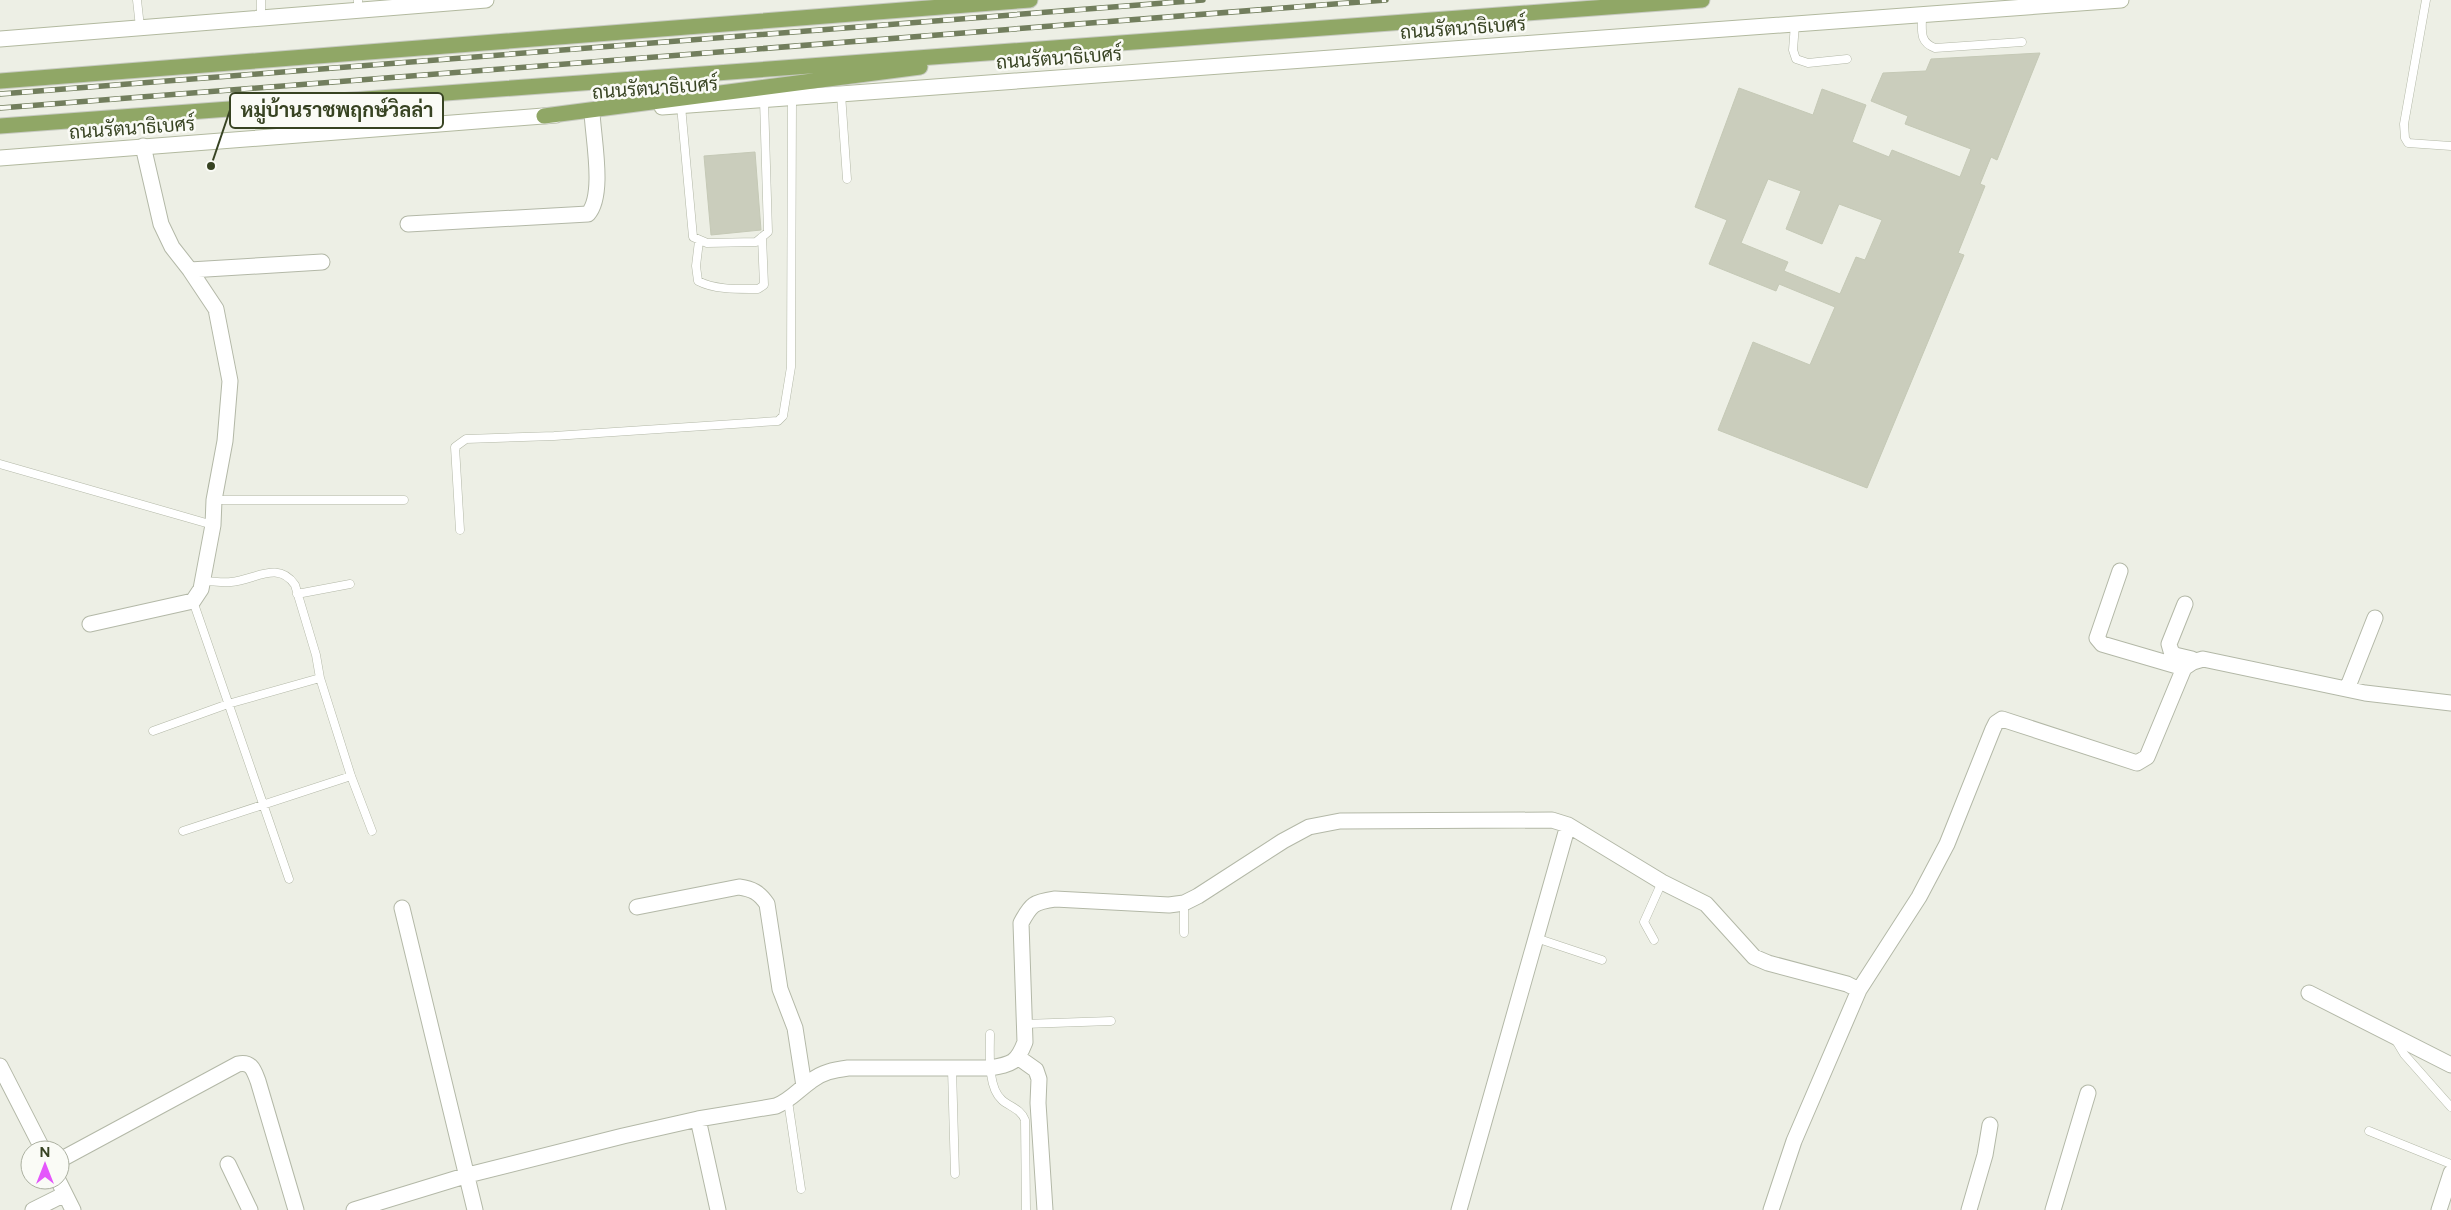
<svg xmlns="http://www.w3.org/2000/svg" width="2451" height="1210" font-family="Figtree,Sarabun,sans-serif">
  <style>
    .building { fill: #cacdbc; stroke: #c5c9b6; fill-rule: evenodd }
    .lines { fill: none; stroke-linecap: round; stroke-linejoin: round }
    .lane-casing { stroke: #b3b8a7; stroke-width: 9 }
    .street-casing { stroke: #b3b8a7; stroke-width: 17 }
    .secondary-casing { stroke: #b2b99f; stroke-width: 17 }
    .primary-casing { stroke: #c7cac1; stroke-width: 17 }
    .lane { stroke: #fff; stroke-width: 8 }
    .street { stroke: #fff; stroke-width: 15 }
    .secondary { stroke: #fff; stroke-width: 15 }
    .primary { stroke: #90a766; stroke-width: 15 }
    .rail-casing { stroke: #727e5d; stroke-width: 5.5 }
    .rail { stroke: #fafbf6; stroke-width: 4; stroke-dasharray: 11; stroke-linecap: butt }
    .labels { text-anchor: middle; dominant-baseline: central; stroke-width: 5; stroke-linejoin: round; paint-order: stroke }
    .street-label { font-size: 19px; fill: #374322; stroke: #fafbf6 }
    .leader { fill: none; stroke: #374322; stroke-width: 2 }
    .callout-dot { fill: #374322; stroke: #fafbf6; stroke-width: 2 }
    .callout { fill: #fafbf6; stroke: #374322; stroke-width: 2 }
    .callout-label { font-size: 20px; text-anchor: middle; font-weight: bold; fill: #374322 }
  </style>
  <rect width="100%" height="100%" fill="#edefe5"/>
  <path class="building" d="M2040,53L1997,160L1991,157L1980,184L1985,186L1958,253L1964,255L1867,488L1718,430L1753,342L1810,365L1835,307L1779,284L1776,291L1709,264L1727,220L1695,207L1739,88L1813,115L1822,89L1866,105L1852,142L1889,157L1892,150L1960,177L1971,149L1905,124L1908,116L1871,101L1883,73L1926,71L1931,59ZM1768,179L1801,191L1786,229L1822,244L1839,204L1882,220L1865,260L1856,257L1840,294L1784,271L1788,262L1741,243Z
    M755,152L761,230L711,235L704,156Z"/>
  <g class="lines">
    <g class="lane-casing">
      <path id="lane" d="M137,0L140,27
        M358,0V10
        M2426,0L2404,124L2405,138L2408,143L2451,146
        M1922,15C1922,31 1919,42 1935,48L2022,42
        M261,18V0
        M1795,24L1793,50L1796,59L1808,63L1847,59
        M841,94L847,179
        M681,106L693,237L707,243L756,242L768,232L764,100
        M699,241L696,266L698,281C715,290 739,289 758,289L764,285L762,237
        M0,464L213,525
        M214,500H404
        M460,530L455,447L466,439L554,436L778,421L783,416L791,367L792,98
        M203,581C212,581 222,583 231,582C255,580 278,560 295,585L316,655L320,678L351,776L372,831
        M297,594L350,584
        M193,601L289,879
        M153,731L228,704L320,678
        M183,831L351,776
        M1184,903V933
        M1536,938L1602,960
        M1654,940L1644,922L1662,882
        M1024,1024L1111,1021
        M990,1034C990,1052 987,1087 1002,1100C1010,1107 1021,1109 1025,1120L1026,1210
        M2395,1039L2404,1054L2451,1107
        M952,1069L955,1174
        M788,1101L801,1189
        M2369,1131L2451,1164"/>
    </g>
    <g class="street-casing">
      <path id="street" d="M408,224L588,214C605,195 593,138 592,112
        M190,270L322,262
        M2120,571L2097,638L2102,644L2184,668
        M2185,604L2169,644L2171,651L2175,655L2192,659
        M90,624L193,601L201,589L213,525L214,500L225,441L230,381L216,309L190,270L172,247L161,224L143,146
        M2347,689L2375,618
        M637,907L739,887C752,889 759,892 767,904L780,989L795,1028L804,1086
        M402,908L475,1210
        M2309,993L2451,1065
        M1019,1058L1036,1070L1039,1079L1038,1103L1045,1210
        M0,1066L43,1150
        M698,1119L718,1210
        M60,1160L238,1064C252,1061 254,1071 258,1081L296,1210
        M228,1164L250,1210
        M58,1180L73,1210
        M33,1210L65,1194
        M354,1210L468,1175L623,1136L698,1119L776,1106C791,1100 798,1090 811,1081C822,1072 834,1070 848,1068H990C1012,1064 1017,1063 1025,1042L1021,923C1031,904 1034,902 1055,899L1169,905L1184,903L1198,896L1283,841L1309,827L1340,821L1552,820L1568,825L1662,882L1706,904L1754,957L1768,963L1847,984L1859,990L1919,897L1947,844L1993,729L1996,723L2002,719L2137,763L2147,757L2184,668L2193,662L2203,659L2365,693L2451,703
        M1459,1210L1568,825
        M1771,1210L1794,1141L1859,990
        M1969,1210L1985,1155L1990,1125
        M2053,1210L2088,1093
        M2439,1210L2451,1173"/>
    </g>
    <g class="secondary-casing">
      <path id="secondary" d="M0,39L486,0
        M662,107L2121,0
        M0,158L556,115"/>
    </g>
    <g class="primary-casing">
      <path id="primary" d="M0,81L1030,0
        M544,116L920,67
        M0,126L1702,0"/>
    </g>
    <use href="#lane" class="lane"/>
    <use href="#street" class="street"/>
    <use href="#secondary" class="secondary"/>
    <use href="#primary" class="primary"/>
    <g class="rail-casing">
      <path id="rail" d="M0,94L1203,0
        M0,108L1386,0"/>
    </g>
    <use href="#rail" class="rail"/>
  </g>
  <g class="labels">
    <g class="street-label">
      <text transform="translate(1463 28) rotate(-4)">ถนนรัตนาธิเบศร์</text>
      <text transform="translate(1059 58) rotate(-4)">ถนนรัตนาธิเบศร์</text>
      <text transform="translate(655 88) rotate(-4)">ถนนรัตนาธิเบศร์</text>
      <text transform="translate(132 128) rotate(-4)">ถนนรัตนาธิเบศร์</text>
    </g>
  </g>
  <path class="leader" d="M211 166L230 110"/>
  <circle class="callout-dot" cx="211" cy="166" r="5"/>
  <rect class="callout" x="230" y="93" width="213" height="35" rx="5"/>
  <g class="callout-label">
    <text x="337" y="117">หมู่บ้านราชพฤกษ์วิลล่า</text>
  </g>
  <g transform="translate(45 1165)"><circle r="24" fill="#fafbf6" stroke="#acb1a1"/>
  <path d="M0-4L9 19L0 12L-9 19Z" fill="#e456fb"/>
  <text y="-8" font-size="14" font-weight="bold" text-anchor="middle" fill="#374322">N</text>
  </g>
</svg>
